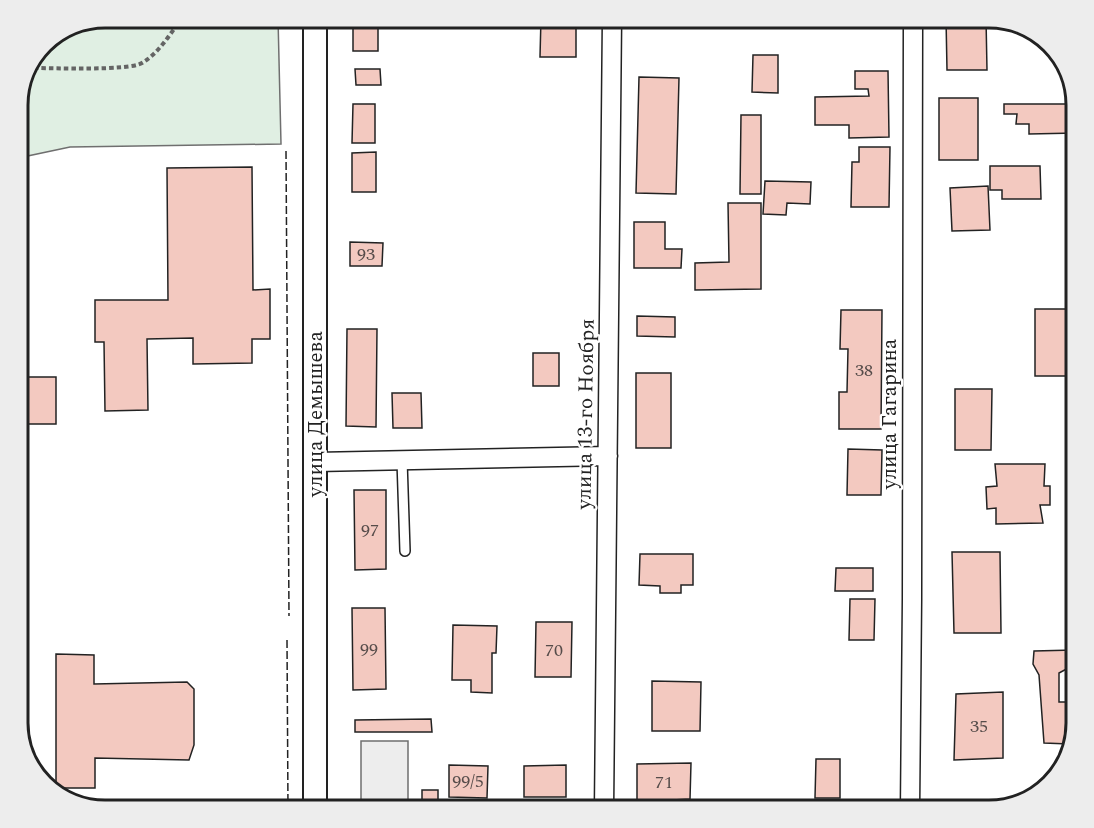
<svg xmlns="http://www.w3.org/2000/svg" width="1094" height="828" font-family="Spectral,serif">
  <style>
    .green { fill: #e0efe3; stroke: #6f6f6f; stroke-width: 1.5 }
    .parking { fill: #ededed; stroke: #6f6f6f; stroke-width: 1.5 }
    .building { fill: #f3c9c0; stroke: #222; stroke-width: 1.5 }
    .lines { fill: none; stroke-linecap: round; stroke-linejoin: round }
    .service-casing { stroke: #222; stroke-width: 12 }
    .minor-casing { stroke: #222; stroke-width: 21 }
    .tertiary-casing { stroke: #222; stroke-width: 26 }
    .path { stroke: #646464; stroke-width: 4; stroke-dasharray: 4.5 3; stroke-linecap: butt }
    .service { stroke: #fff; stroke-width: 9 }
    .minor { stroke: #fff; stroke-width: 18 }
    .tertiary { stroke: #fff; stroke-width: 22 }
    .fence { stroke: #222; stroke-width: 1.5; stroke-dasharray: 8 3; stroke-linecap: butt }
    .labels { text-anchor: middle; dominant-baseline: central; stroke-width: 4.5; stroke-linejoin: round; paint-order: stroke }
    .number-label { font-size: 18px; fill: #564c4a }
    .street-label { font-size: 21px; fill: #222; stroke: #fff }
    .rim { fill: none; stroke: #222; stroke-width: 3 }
  </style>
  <rect width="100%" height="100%" fill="#fff"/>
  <path class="green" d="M106,18H278L281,144L70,147L18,158V100L48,40Z"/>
  <path class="parking" d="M361,741H408V810H361Z"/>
  <path class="building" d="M353,18H378V51H353Z
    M541,18H576V57H540Z
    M946,18H986L987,70H947Z
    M753,55H778V93L752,92Z
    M355,69H380L381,85H356Z
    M855,71H888L889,137L849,138V125H815V97L869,96L868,89H855Z
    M639,77L679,78L676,194L636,193Z
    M939,98H978V160H939Z
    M353,104H375V143H352Z
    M1004,104H1076V133L1029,134V124H1016L1017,114H1004Z
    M741,115H761V194H740Z
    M859,147H890L889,207H851L852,162H859Z
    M376,152V192H352V153Z
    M990,166H1040L1041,199H1002V190H990Z
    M252,167L253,290L270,289V339H252V363L193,364V338L147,339L148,410L105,411L104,342H95V300H168L167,168Z
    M765,181L811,182L810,204L787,203L786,215L763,214Z
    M988,186L990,230L952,231L950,188Z
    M728,203H761V289L695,290V263L729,262Z
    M634,222H665V249H682L681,268H634Z
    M350,242L383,243L382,266H350Z
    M1035,309H1075L1074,376H1035Z
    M841,310H882L881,429H839V392H847L848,349H840Z
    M637,316L675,317V337L637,336Z
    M347,329H377L376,427L346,426Z
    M533,353H559V386H533Z
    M636,373H671V448H636Z
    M18,377H56V424H18Z
    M955,389H992L991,450H955Z
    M392,393H421L422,428H393Z
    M848,449L882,450L881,495H847Z
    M995,464H1045L1044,486H1050V505H1040L1043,523L996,524V508L987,509L986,487L997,486Z
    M354,490H386V569L355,570Z
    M952,552H1000L1001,633H954Z
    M640,554H693V585H681V593H660V586L639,585Z
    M836,568H873V591H835Z
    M850,599H875L874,640H849Z
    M352,608H385L386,689L353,690Z
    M536,622H572L571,677H535Z
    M453,625L497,626L496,653H492V693L471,692V680H452Z
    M1074,650V665L1059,673V702H1076V723L1069,744L1044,743L1039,675L1033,664L1034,651Z
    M56,654L94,655V684L187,682L194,689V745L189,760L95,758V788H56Z
    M652,681L701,682L700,731H652Z
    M1003,692V758L954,760L956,694Z
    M431,719L432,732H355V720Z
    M816,759H840V798H815Z
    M691,763L690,799L637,802V764Z
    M449,765L488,766L487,798L449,797Z
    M566,765V797H524V766Z
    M422,790H438V807H422Z"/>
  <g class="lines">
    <g class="service-casing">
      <path id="service" d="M402,460L405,551"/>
    </g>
    <g class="minor-casing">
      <path id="minor" d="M316,462L608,456
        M604,810L612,18
        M910,810L912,599L913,18"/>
    </g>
    <g class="tertiary-casing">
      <path id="tertiary" d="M315,810V18"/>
    </g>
    <path class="path" d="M34,68C53,68 129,71 142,63C159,53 170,34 182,18"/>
    <use href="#service" class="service"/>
    <use href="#minor" class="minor"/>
    <use href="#tertiary" class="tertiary"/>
    <path class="fence" d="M286,151L289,616
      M287,640L288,810"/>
  </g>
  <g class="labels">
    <g class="number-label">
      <text x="366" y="254">93</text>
      <text x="864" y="370">38</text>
      <text x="370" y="530">97</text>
      <text x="369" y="649">99</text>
      <text x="554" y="650">70</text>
      <text x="979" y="726">35</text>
      <text x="468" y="781">99/5</text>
      <text x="664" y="782">71</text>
    </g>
    <g class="street-label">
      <text transform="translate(316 414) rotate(-90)">улица Демышева</text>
      <text transform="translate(586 414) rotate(-89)">улица 13-го Ноября</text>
      <text transform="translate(890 414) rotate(-90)">улица Гагарина</text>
    </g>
  </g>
  <path d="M0 0H1094V828H0ZM105 28H989A77 77 0 0 1 1066 105V723A77 77 0 0 1 989 800H105A77 77 0 0 1 28 723V105A77 77 0 0 1 105 28Z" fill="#ededed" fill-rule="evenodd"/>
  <path class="rim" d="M105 28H989A77 77 0 0 1 1066 105V723A77 77 0 0 1 989 800H105A77 77 0 0 1 28 723V105A77 77 0 0 1 105 28Z"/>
</svg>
